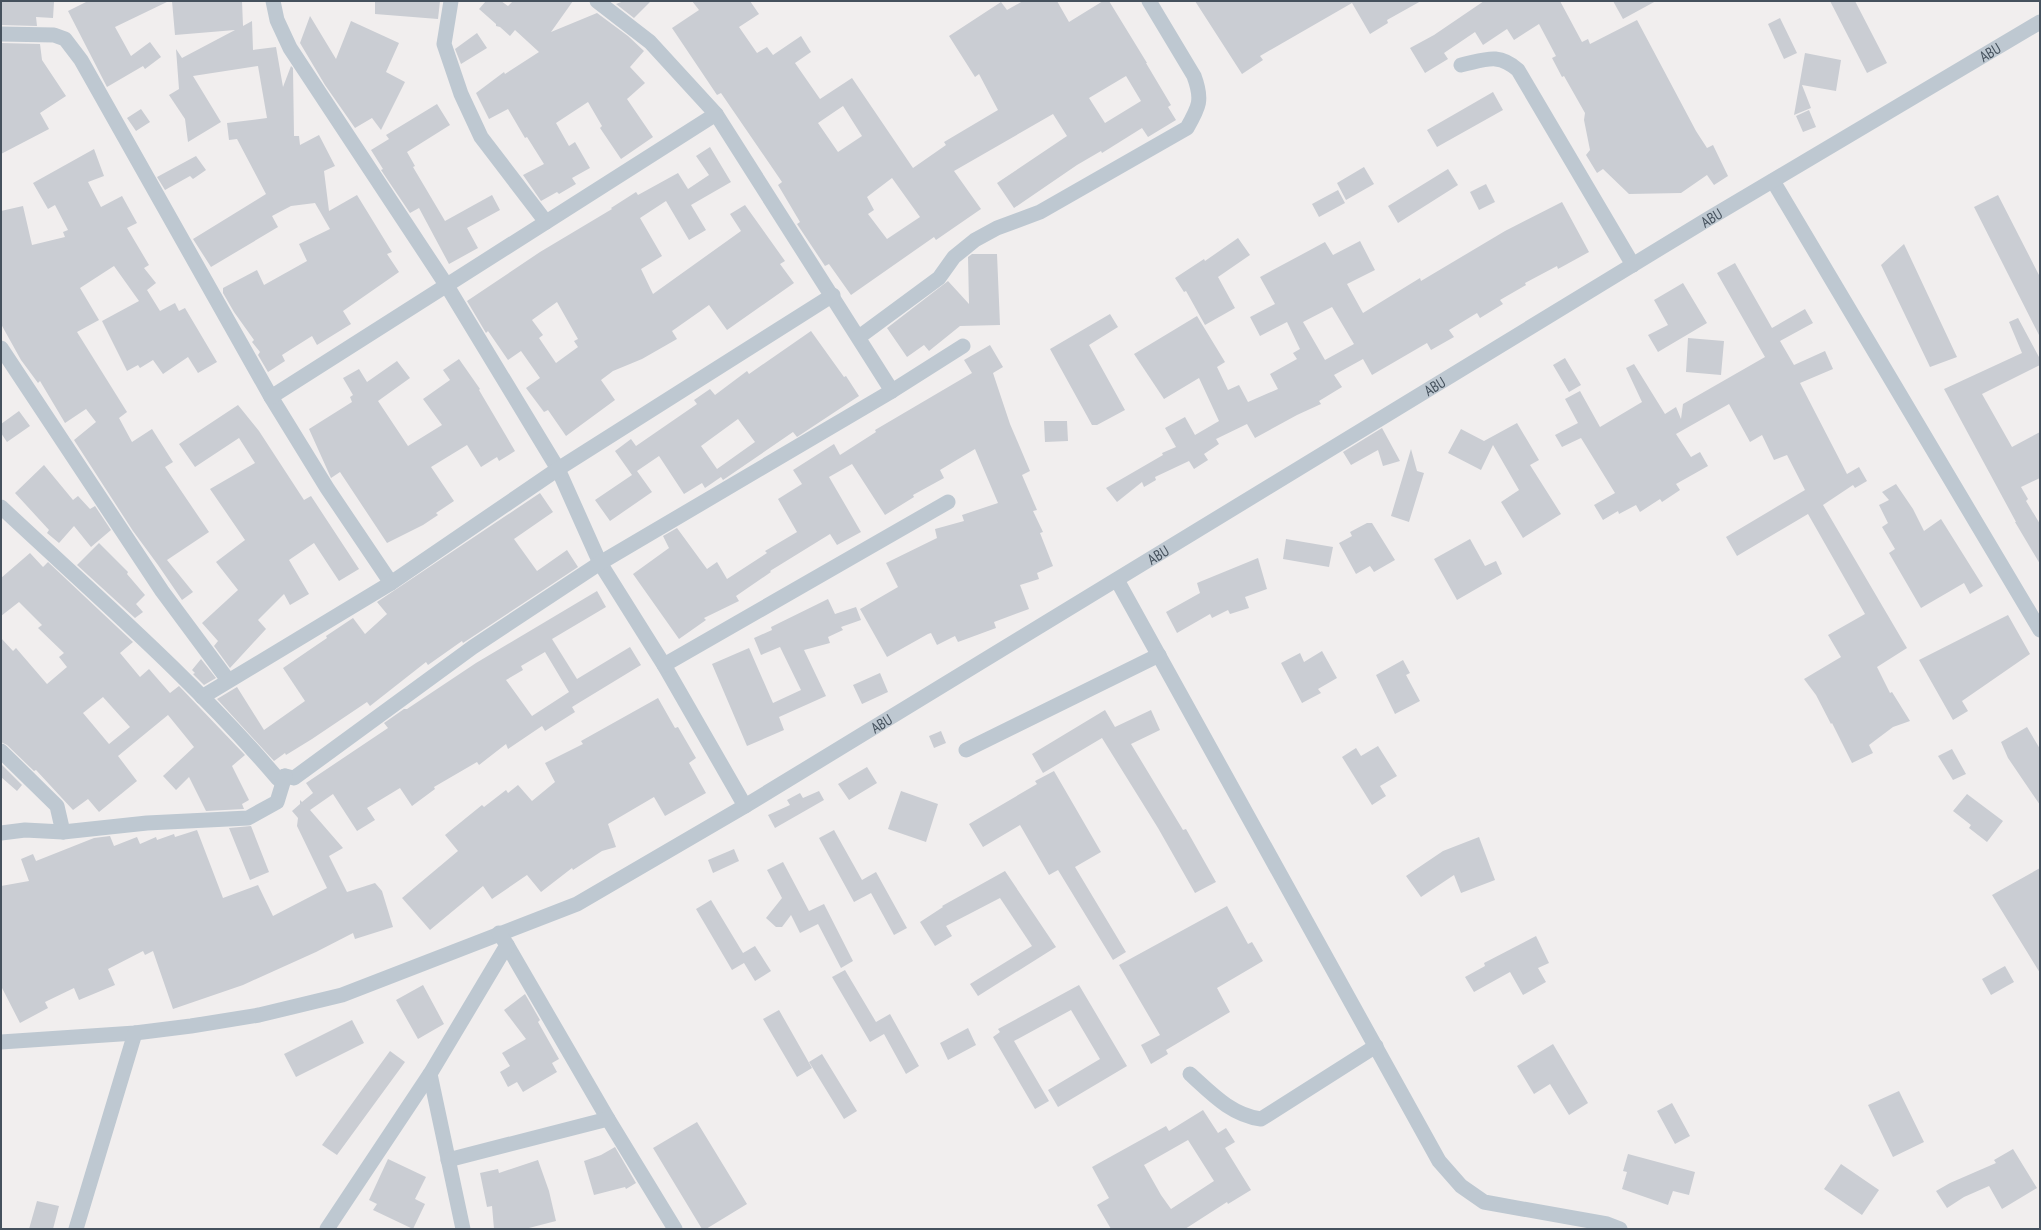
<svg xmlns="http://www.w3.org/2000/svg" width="2041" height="1230" font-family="'PT Sans Narrow',sans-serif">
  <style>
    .building { fill: #cacdd3; fill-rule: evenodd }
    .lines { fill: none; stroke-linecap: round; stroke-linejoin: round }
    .street { stroke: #bec8d1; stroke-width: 15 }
    .labels { text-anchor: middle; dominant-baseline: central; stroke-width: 3; stroke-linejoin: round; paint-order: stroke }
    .street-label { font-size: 15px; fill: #45515d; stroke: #fff }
  </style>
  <rect width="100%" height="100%" fill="#f1eeee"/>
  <path class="building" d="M1,1L54,2L53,18L36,17L37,26L1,25Z
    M88,1H169L115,27L131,56L150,42L161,57L145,69L143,66L107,87L68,11Z
    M172,1H242L243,26L252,21L253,50L276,47L283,87L291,66L293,68L294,136H299L300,145L319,135L335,166L324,171L329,211L357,195L392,252L387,254L399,272L343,311L351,324L317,345L312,336L282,355L285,361L268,372L258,355L260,352L252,342L254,340L234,312L223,293V288L257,270L264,285L307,261L299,244L330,229L315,203L291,206L272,216L278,227L211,267L193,239L266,194L237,139L229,140L227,123L267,118L258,66L193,76L221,122L188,142L185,119L169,95L179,89L176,49L182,58L235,30L175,35Z
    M375,1H440L438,19L375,14Z
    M486,1H501L508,6L513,1H573L551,32L597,13L628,36L644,51L630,67L645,83L627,99L653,137L621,159L600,128L602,126L588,102L556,123L569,146L575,142L590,168L572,178L576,184L559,194L557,192L541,201L523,175L544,164L527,137L525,138L508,109L489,119L476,93L504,72L505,74L539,52L515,30L510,36L500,27L496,26V24L479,9Z
    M624,1H651L634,18L616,4Z
    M692,1H750L759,14L739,27L757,53L767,47L773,55L801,36L811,52L795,63L820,99L852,78L913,168L946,145L944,142L998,110L979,74L975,77L949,36L1001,2L1007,10L1023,1H1057L1069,22L1103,1H1109L1147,63H1146L1171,105L1168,107L1176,120L1148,137L1142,128L1102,153L1101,151L1077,165L1014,208L997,183L1067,136L1053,114L954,171L981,209L936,240L934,237L851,295L829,264L825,266L797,224L800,222L778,185L782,182L721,93L717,95L672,28L699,10ZM1126,76L1141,101L1105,123L1089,98ZM843,106L862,136L838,152L818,123ZM892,178L920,217L887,239L868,214L874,210L867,197Z
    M1195,1H1421L1387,20L1388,23L1370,34L1352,3L1260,56L1263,60L1242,74Z
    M1484,1H1560L1582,42L1588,39L1590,44L1637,20L1696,131L1707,148L1713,145L1728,176L1714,185L1707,175L1681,193L1629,194L1603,169L1597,173L1586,155L1590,150L1584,120L1585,113L1564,76L1562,77L1552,58L1556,56L1539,24L1514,40L1507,29L1483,45L1475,32L1444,53L1448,59L1425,73L1410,48L1434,35Z
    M1613,1H1656L1623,19Z
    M1830,1H1855L1887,63L1867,73Z
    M310,16L336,59L351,21L399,43L386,72L405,82L381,130L372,118L355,128L325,85L300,43Z
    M1780,18L1797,53L1784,59L1768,24Z
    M477,33L487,48L461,64L455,49Z
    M1,43L40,44L42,60L66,96L40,113L49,129L1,154Z
    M1805,53L1841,60L1836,91L1802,85L1811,108L1794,115Z
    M1493,92L1503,110L1437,147L1427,130Z
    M437,104L450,125L407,152L415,166L413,167L445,221L492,195L500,210L467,228L478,248L449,264L419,208L410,213L381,170L383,169L371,150L389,139L386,135Z
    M141,109L150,122L136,131L127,118Z
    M1809,110L1816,127L1803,132L1796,116Z
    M710,147L731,182L691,205L706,230L689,240L666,201L640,218L662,256L641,269L653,294L741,231L730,214L745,205L785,261L780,264L794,283L727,330L709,305L672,331L677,339L642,359L613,371L601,380L615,400L566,436L548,410L544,412L526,388L540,378L521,351L508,360L488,331L486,333L467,301L540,252L612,209L611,208L636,192L638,195L678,173L688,189L709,175L696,156ZM557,302L578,339L574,341L578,347L556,363L539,338L543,335L532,320Z
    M94,149L104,176L88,182L101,207L122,196L137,223L127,228L149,265L144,268L156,283L147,290L160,311L175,303L179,311L185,308L217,362L198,373L188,357L163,374L153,360L140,368L138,365L127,371L102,321L139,301L114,266L80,288L99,320L77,332L127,412L119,418L132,442L152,429L173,462L165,467L209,532L167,560L193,592L182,600L158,565L162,563L158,565L133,531L74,440L96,422L86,409L65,423L40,381L38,383L21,360L1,324V211L23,206L32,245L65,237L63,232L68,230L55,205L48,209L33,183Z
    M196,156L206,170L193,179L190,176L165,190L157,177Z
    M1364,167L1374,184L1346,200L1337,183Z
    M1448,169L1458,185L1398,223L1388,206Z
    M1486,184L1495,202L1479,210L1470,192Z
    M1338,190L1345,203L1319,217L1312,204Z
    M1998,195L2040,277V337L1974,207Z
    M1562,202L1589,252L1558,269L1557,266L1525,283L1526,285L1500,300L1503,304L1480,318L1477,313L1449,330L1454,337L1431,350L1427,343L1372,375L1363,359L1334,375L1342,387L1319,401L1321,404L1297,415L1255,438L1247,424L1216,439L1219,444L1204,454L1208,460L1194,469L1189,461L1155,477L1156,480L1144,487L1142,482L1117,502L1106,488L1163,455L1162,453L1176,447L1165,428L1185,417L1195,435L1219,421L1199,378L1164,399L1134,354L1197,316L1225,362L1217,367L1228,390L1239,385L1248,402L1278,389L1270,374L1297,359L1293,353L1300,349L1287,322L1260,336L1250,317L1275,304L1260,277L1325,242L1333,255L1360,241L1375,270L1347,284L1363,313L1420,278L1421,281L1505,231ZM1332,307L1354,344L1325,360L1303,322Z
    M1238,238L1250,255L1218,277L1235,308L1205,325L1186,291L1184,292L1175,278L1204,259L1205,261Z
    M1904,244L1957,357L1930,367L1881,265Z
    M972,254H997L1000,325L960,326L929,351L924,345L907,357L887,328L948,281L969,304L968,257Z
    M1735,263L1772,328L1805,309L1813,323L1780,341L1794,365L1825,351L1833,369L1800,383L1847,474L1859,467L1867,481L1855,488L1853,485L1823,505L1907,648L1877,667L1890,693L1892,692L1910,721L1893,727L1869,745L1873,753L1852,763L1832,723L1831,724L1816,695L1804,679L1841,657L1828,635L1865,614L1808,514L1737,556L1726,537L1805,490L1787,455L1774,460L1762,435L1750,442L1729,404L1676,434L1691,457L1700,452L1708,466L1676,484L1680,490L1662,502L1660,499L1640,512L1636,505L1619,514L1618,511L1603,520L1594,505L1615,493L1581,438L1562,447L1555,435L1578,423L1565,399L1580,391L1600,427L1642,402L1626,368L1634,364L1665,414L1676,407L1681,419L1683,404L1765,357L1717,273Z
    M1683,283L1707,323L1658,352L1648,335L1668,325L1654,300Z
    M1110,314L1118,327L1089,345L1125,410L1097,425H1092L1050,349Z
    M2018,318L2040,359V365L1982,394L2012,447L2040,432V478L2021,487L2028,499L2026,501L2040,524V564L2015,522H2016L1944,389L2022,353L2009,322Z
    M811,331L844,377L846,376L859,396L797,437L793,432L723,480L721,477L705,488L702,483L684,494L659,456L637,471L652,492L610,521L595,500L632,475L615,451L631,439L636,446L697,404L694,400L710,389L715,395L747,371L749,374ZM738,419L755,442L717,469L701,446Z
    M1688,338L1724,341L1721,375L1686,372Z
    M990,345L1003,367L993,373L1010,424L1030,471L1022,475L1037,510L1033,511L1043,532L1040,533L1053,566L1037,573L1039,579L1020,585L1029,609L994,622L996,628L958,642L955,636L937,645L931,633L928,634L887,657L860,609L898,587L886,563L937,538L935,529L964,521L962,515L998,503L975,449L940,470L944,478L913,495L914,497L885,515L852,464L829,477L861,532L837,545L830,534L770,571L771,572L736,596L739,601L704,618L706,620L679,639L633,574L669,548L663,536L677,528L707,569L717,562L727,579L767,553L765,551L797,532L778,499L802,484L793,470L834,444L840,455L876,432L875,430L972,373L964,360Z
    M1565,358L1581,385L1569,392L1553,365Z
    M459,359L480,389L479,390L515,451L499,461L497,457L481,467L467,445L431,467L454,501L436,513L438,515L423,525L387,543L340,472L331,478L309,429L352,402L350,397L353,395L343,378L359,369L367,382L397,361L410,378L378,401L408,446L442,425L423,399L450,380L443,370Z
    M238,405L259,431L304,500L311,496L359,569L339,581L314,543L289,560L309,594L290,605L284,594L258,620L266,629L230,668L214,646L218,641L202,623L238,590L216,562L245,540L210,489L255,463L239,438L195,467L179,444Z
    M19,411L30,426L7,442L1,433V424Z
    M1044,421H1067L1068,441L1045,442Z
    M1517,423L1539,460L1530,465L1561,514L1523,538L1501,502L1519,490L1493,445L1481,470L1448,453L1461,429L1484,441Z
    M1382,428L1400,461L1383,466L1378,450L1351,465L1343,452Z
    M1411,449L1417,471L1424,473L1409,522L1391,516Z
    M44,465L73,500L78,496L90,509L95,506L111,530L91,547L74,526L59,543L47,533L49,530L15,493Z
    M1896,484L1913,509L1924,531L1941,519L1983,586L1970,594L1964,583L1921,608L1889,553L1895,549L1882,527L1888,523L1879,505L1889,500L1882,492Z
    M540,493L553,512L514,539L537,571L567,550L578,567L463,643L462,641L428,665L426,662L370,706L367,702L312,739L286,755L285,753L274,761L217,699L237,687L264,730L305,701L283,668L327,638L326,636L353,618L365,634L387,614L377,602Z
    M1367,523H1372L1395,560L1374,572L1370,566L1356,574L1339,543L1352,536L1350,532Z
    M1286,539L1333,547L1329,567L1283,559Z
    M1470,539L1485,566L1496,561L1502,574L1457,600L1434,559Z
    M99,543L128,572L127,574L145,595L136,604L143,612L135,618L77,565Z
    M30,553L43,567L48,562L133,642L120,653L140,677L149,669L170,693L179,686L245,755L232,766L249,800L242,804L244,809L206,811L189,777L176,790L163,776L194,747L168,715L118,756L137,781L99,812L88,799L73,810L36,770L34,771L7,745L1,742V638L13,651L16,648L47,684L67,667L59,657L64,653L38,628L42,625L19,602L1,616V578ZM103,697L130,727L109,744L83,713Z
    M1258,558L1267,589L1245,597L1249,608L1230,614L1228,610L1212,618L1210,614L1177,633L1166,612L1200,593L1197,583Z
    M597,591L606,607L552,639L577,679L630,647L641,665L572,707L575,712L545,731L542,726L508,749L506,744L479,765L477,762L434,787L435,789L412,806L400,788L367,808L375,820L357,831L333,794L310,810L343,848L329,856L347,892L375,883L382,891L393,927L355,939L353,933L316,952L243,985L173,1009L153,951L145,955L143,951L108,969L115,985L79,1000L74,988L45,1002L48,1008L20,1023L1,986V886L29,881L21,859L33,854L36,861L94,838L110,836L114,846L137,837L140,844L156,837L157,840L174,834L175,837L197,830L223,898L258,885L273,916L327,888L297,826L298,818L292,811L300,804V800L302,802L313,793L306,783L388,728L384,723L404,709H407L476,663ZM545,652L569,692L532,716L506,680L523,670L521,666Z
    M828,599L835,614L856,607L861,620L841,627L843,630L828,637L830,643L804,650L826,696L779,717L784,730L747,746L712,664L749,648L773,703L801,690L780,647L761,655L754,638L772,630L771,627Z
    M2008,615L2030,654L1962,701L1968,711L1953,720L1919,660Z
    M1322,651L1337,678L1318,689L1321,693L1302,703L1281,663L1300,653L1304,662Z
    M201,659L216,678L204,685L193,674L195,673L192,670Z
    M1403,660L1410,673L1406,675L1420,701L1395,714L1376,675Z
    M880,673L888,692L862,704L853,685Z
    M658,698L675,728L678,727L696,758L689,763L706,793L665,816L654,797L608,824L616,847L602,851L573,870L572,868L541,892L527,875L492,899L483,886L430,930L402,898L458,851L445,835L482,805L484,807L506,790L508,793L518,785L532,801L555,782L545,763L583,744L581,741Z
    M1105,710L1115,727L1151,710L1160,730L1131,744L1183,830L1186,829L1216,882L1195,893L1158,828L1102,738L1043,773L1032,754Z
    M2027,727L2040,749V805L2008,758L2001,742Z
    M941,731L946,743L934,748L929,736Z
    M1378,746L1397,776L1380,786L1386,796L1372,805L1342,757L1356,748L1361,756Z
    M1952,749L1966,774L1953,780L1938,756Z
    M1,764L22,785L17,791L1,777Z
    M867,767L877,783L849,800L838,784Z
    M1054,771L1101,852L1075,867L1126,952L1113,960L1058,870L1049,875L1020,825L983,847L969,824L1037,784L1035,781Z
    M819,791L824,800L775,828L768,815L790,805L787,800L800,793L803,798Z
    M901,791L938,804L926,842L888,829Z
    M1967,794L2003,821L1987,842L1969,828L1971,825L1953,811Z
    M251,826L269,872L250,880L229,828Z
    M834,830L862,880L876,872L907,928L894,935L871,893L854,902L819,838Z
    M1479,837L1495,880L1461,893L1454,875L1421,897L1406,876L1443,851Z
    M734,849L739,861L713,873L708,860Z
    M783,862L809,911L824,904L853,961L841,968L818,924L800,933L791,915L782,927H776L766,918L782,898L767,870Z
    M2040,868V973L1992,895Z
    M1005,871L1056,947L978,996L970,984L1032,946L1000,898L946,926L952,936L935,946L920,922L943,907L942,906Z
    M711,900L743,953L755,946L771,971L755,981L744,963L732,970L696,909Z
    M1227,906L1248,944L1252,942L1263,961L1217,988L1230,1012L1166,1050L1168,1054L1151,1064L1141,1045L1160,1035L1119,965Z
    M1536,936L1549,963L1538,968L1546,982L1523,995L1510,972L1474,992L1465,977L1485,966L1484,963Z
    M2005,966L2014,982L1991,995L1982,979Z
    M845,970L876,1022L890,1014L919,1066L906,1074L884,1034L870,1042L832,977Z
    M423,985L444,1024L418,1039L396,1000Z
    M1079,985L1127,1066L1058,1107L1048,1090L1100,1059L1071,1010L1014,1041L1049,1101L1035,1109L993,1037L1000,1032L998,1029Z
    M525,994L540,1020L538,1022L559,1059L552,1063L557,1072L523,1092L517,1082L508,1087L500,1072L510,1066L502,1053L526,1039L504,1010Z
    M779,1010L812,1068L797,1077L763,1019Z
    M352,1020L364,1043L296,1077L284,1054Z
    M968,1028L976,1045L948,1060L940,1043Z
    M1553,1044L1588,1103L1569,1115L1550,1084L1534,1094L1517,1066Z
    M390,1051L405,1062L337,1155L322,1145Z
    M822,1054L857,1111L844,1119L809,1062Z
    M1899,1091L1924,1142L1893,1157L1868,1105Z
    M1672,1103L1690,1136L1675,1144L1657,1111Z
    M1203,1110L1218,1133L1226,1128L1235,1142L1225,1148L1251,1190L1228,1204L1227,1202L1185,1229H1111L1097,1205L1109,1198L1092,1167L1166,1126L1169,1131ZM1188,1140L1214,1181L1171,1209L1161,1195L1144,1165Z
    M697,1122L747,1204L706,1229H702L653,1148Z
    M615,1147L636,1183L626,1189L625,1187L594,1195L584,1161L601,1155Z
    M2013,1149L2037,1188L2002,1209L1989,1186L1964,1197L1947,1208L1936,1191L1950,1183L1996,1163L1994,1160Z
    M1628,1154L1695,1172L1689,1195L1673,1191L1668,1205L1622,1189L1627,1172L1623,1171Z
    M388,1159L426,1177L415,1199L425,1204L413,1229L373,1210L377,1204L369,1200Z
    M538,1160L549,1191L556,1221L525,1229H494L492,1206L487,1207L480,1173L498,1169L499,1173Z
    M1841,1164L1879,1190L1862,1215L1824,1189Z
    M37,1201L59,1206L53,1229H29Z"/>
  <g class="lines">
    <g class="street">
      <path d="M273,1L277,20L290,48L447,286L558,469L600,563L664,665L745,806"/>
      <path d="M451,1L444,44L461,94L481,137L546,222"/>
      <path d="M597,1L650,42L716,114L892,391"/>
      <path d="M1,34L54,35L65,39L81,60L271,397L327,488L391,583"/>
      <path d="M1461,65C1485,60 1498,52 1518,70L1633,265"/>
      <path d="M1773,181L2040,630"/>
      <path d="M859,337L939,278L954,257L975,240L997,228L1040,212L1187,128C1199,107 1203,100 1194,76L1149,1"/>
      <path d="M1,348L162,591L228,680"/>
      <path d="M271,397L716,114"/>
      <path d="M1,507C95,595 194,680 278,779L285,776L294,778L473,647L600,563L892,391L963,346"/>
      <path d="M1117,580L1439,1161L1461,1186L1484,1202L1607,1224L1620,1229"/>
      <path d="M664,665L948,502"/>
      <path d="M202,697L391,583L558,469L833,295"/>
      <path d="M966,750L1159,655"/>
      <path d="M1,751L57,806L63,832"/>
      <path d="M1,833L25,830L63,832L147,823L248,818L277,802L285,776"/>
      <path d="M507,945L608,1119L675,1229"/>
      <path id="s1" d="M1,1042L135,1033L191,1026L259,1015L342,995L577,904L745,806L1708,219L2040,22"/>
      <path d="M430,1074L463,1229"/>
      <path d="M1190,1074C1211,1093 1231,1115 1261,1119L1376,1046"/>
      <path d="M448,1160L608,1119"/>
      <path d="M76,1229L135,1033"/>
      <path d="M327,1229L430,1074L507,945L499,933"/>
    </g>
  </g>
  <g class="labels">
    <g class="street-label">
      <text stroke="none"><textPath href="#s1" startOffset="2247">ABU</textPath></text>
      <text stroke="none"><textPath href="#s1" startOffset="1923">ABU</textPath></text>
      <text stroke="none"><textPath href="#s1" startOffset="1599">ABU</textPath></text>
      <text stroke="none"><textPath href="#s1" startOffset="1275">ABU</textPath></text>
      <text stroke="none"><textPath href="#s1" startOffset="951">ABU</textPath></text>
    </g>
  </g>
  <rect width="2041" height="1230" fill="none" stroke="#45515d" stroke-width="4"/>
</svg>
